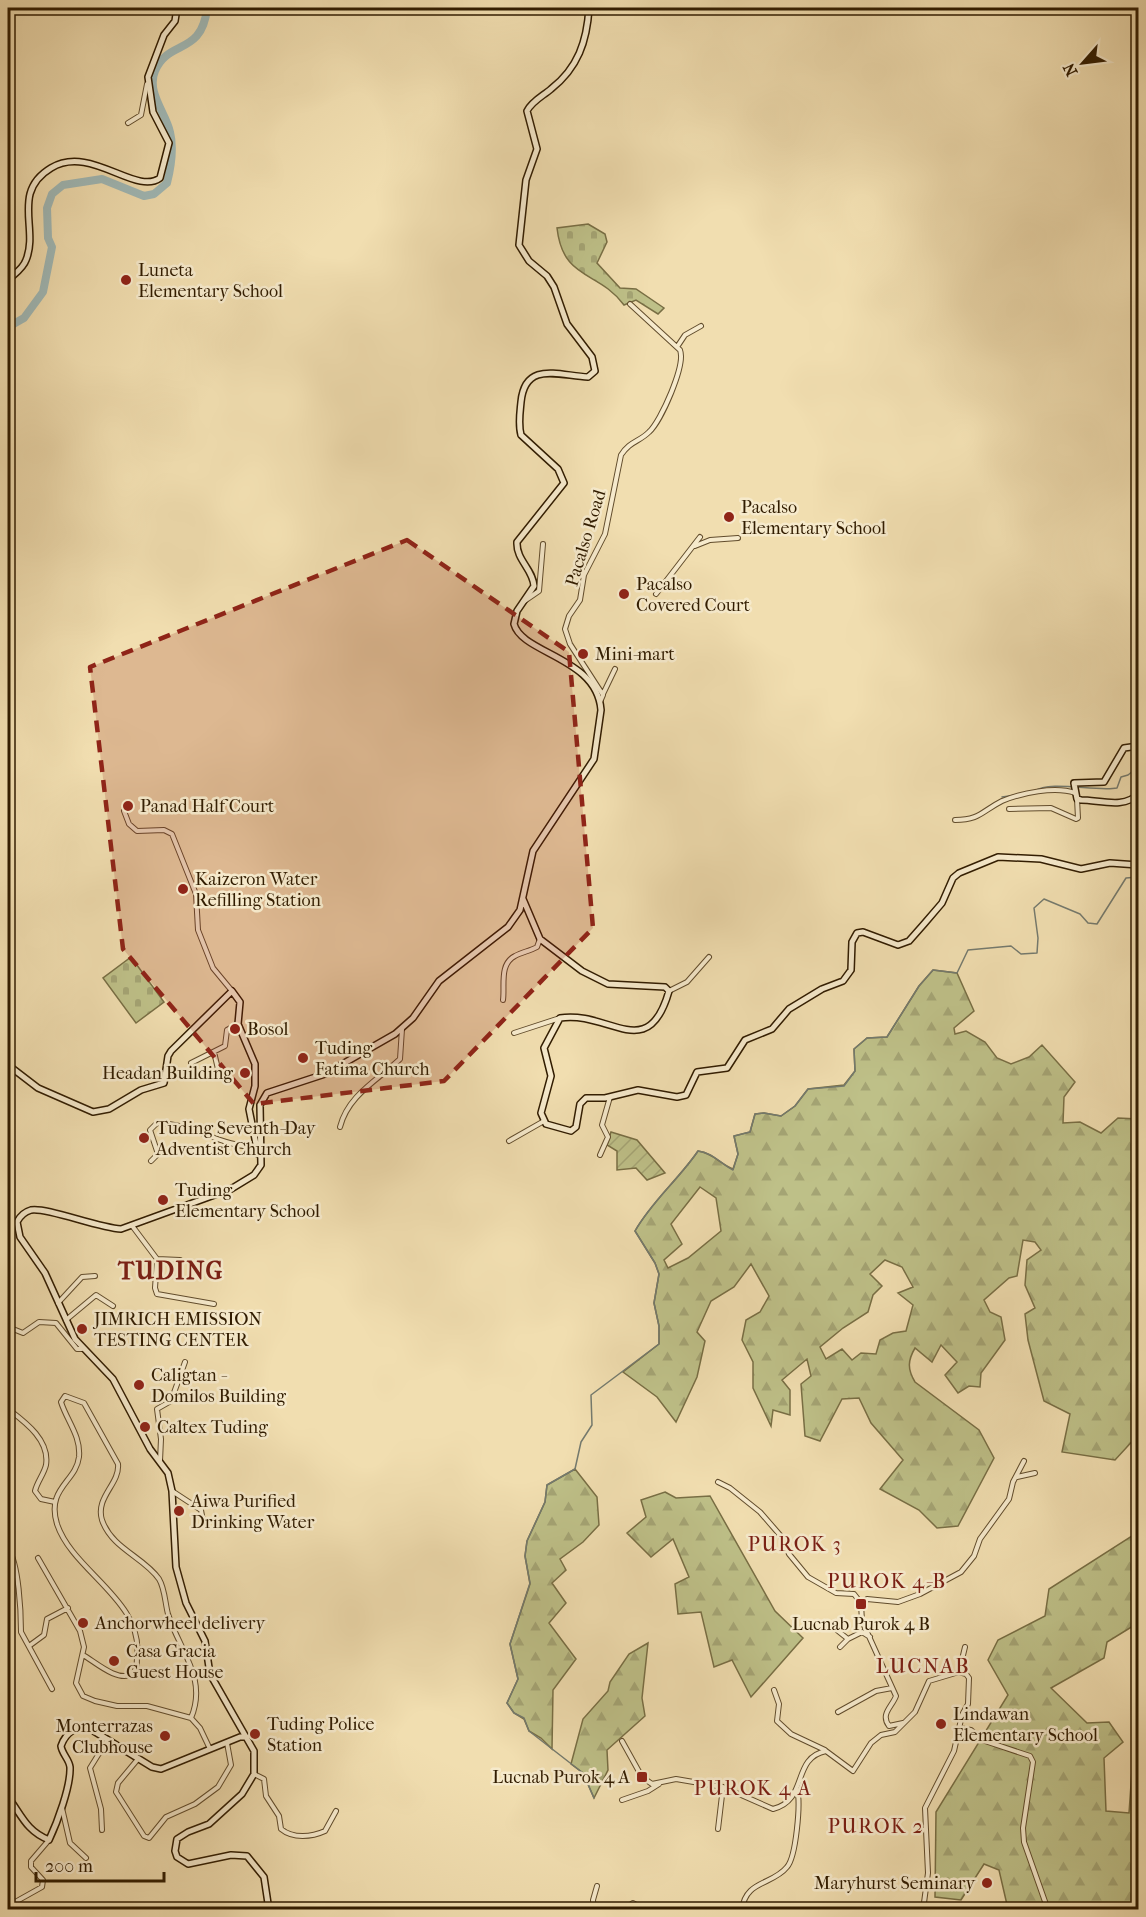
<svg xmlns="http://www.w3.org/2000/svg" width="1146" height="1917" font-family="'IM FELL French Canon',serif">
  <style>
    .forest { fill: url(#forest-firs); stroke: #786e44; stroke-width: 1.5; fill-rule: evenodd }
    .cemetery { fill: url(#cemetery-stones); stroke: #786e44; stroke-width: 1.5 }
    .garden { fill: url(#garden-furrows); stroke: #786e44; stroke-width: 1.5 }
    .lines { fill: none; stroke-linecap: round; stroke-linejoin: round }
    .stream { stroke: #747a6e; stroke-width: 1.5 }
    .river { stroke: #a0b9b7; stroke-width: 8 }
    .street-casing { stroke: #614c2c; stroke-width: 6 }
    .secondary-casing { stroke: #311c00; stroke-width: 8 }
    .street { stroke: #f6eacc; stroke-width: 4 }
    .secondary { stroke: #f6eacc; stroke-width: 5 }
    .marked { fill: #8f2418; fill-opacity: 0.2; stroke: #8f2418; stroke-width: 4.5; stroke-dasharray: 12 8; stroke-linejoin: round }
    .poi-dot { fill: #8f2418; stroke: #f6eacc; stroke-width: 2 }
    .labels { text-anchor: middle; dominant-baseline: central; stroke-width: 5; stroke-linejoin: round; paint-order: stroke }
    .poi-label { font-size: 18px; fill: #311c00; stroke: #f6eacc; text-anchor: start }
    .street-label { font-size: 18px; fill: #311c00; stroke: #f6eacc }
    .neighbourhood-label { font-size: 20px; letter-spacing: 1.5px; fill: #7a1f14; stroke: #f6eacc }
    .quarter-label { font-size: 21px; letter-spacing: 1.5px; fill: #7a1f14; stroke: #f6eacc }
    .district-label { font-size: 24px; font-weight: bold; letter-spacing: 1.5px; fill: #7a1f14; stroke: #f6eacc }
  </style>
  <defs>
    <pattern id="forest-firs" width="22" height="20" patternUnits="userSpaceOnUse" patternTransform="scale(1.5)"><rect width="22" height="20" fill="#bec088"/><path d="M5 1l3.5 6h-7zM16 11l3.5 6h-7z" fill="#a4a474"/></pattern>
    <pattern id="cemetery-stones" width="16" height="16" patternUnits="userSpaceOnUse" patternTransform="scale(1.5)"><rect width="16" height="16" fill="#bec088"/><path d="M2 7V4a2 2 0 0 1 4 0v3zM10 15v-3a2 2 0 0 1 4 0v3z" fill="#a4a474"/></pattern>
    <pattern id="garden-furrows" width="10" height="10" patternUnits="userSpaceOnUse" patternTransform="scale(1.5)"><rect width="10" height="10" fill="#bec088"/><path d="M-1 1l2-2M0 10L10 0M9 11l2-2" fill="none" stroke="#a4a474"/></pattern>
  </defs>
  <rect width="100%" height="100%" fill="#f1deb0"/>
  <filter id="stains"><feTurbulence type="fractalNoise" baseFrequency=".00333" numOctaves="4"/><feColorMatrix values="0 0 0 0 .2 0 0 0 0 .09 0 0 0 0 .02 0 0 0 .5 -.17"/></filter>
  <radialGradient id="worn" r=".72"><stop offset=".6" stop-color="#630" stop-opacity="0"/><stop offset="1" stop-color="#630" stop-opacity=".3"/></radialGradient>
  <path class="forest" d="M933,970L957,973L974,1011L954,1028L955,1034L966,1031L985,1042L997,1058L1011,1064L1029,1057L1042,1045L1075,1082L1064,1097L1063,1123L1080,1122L1101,1133L1118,1118L1138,1119V1435L1115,1460L1062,1452L1070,1414L1044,1401L1028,1340L1025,1314L1035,1308L1025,1285L1027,1260L1041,1250L1035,1242L1023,1240L1017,1276L1009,1278L984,1300L990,1312L1001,1317L1005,1340L981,1373L980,1387L969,1386L958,1393L945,1375L957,1362L941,1345L932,1362L915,1348C908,1360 907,1369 915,1382L979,1430L994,1458L958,1526L937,1528L919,1510L880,1489L903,1460L871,1423L859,1398L842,1399L820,1441L805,1436L801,1384L811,1376L807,1359L782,1380L790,1390V1415L773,1410L771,1426L753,1388V1362L742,1340L746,1320L760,1312L769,1296L751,1264L734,1287L711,1301L697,1332L705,1341L697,1377L676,1422L657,1397L623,1372L659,1344V1326L654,1303L659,1274L655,1263L635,1231C652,1201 679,1179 698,1151C713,1153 720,1164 733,1169L738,1154L734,1136L750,1132L755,1114L764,1113L781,1116L795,1106L808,1089L844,1085L855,1071L854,1049L867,1038L887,1037L919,986ZM700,1187L716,1198L721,1231L688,1258L668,1268L664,1260L682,1244L671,1224ZM885,1260L902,1267L913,1287L898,1293L913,1305L906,1331L893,1333L880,1340L876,1354L861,1353L852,1360L842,1349L826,1359L820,1347L843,1328L868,1312L873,1295L882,1286L870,1274Z
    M575,1469L597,1497L599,1525L583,1542L560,1559L566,1570L552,1583L566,1603L549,1623L576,1659L553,1690L552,1749L541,1738L529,1731L524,1719L514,1713L507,1703L518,1679L510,1644L530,1584L525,1556L527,1541L545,1502L547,1485Z
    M665,1492L676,1498L710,1496L775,1611L803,1638L751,1697L732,1660L714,1667L701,1612L678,1614L675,1584L689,1577L673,1539L651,1557L627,1533L646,1517L641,1500Z
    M1138,1532V1623L1107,1642L1104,1658L1051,1688L1087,1723L1109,1722L1123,1742L1104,1758L1106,1811L1129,1813L1132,1770L1138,1766V1909H1008L999,1870L984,1864L961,1900L935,1897L936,1812L1008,1695L988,1660L998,1640L1045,1616L1049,1589Z
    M648,1643L642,1698L645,1716L607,1750L608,1770L594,1798L583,1773L571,1764L583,1719L608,1691L610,1682L629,1654Z"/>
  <path class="cemetery" d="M588,224L605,234L607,242L597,263L620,288L636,289L664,308L658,314L636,300L624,305C598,270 563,281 557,228Z
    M131,957L164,1002L136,1023L103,978Z"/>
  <path class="garden" d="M611,1132L637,1140L665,1173L647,1180L636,1168L617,1170V1151L607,1145Z"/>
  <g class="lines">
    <path class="stream" d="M1035,791C1049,780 1097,792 1117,788L1121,777L1128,775L1138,767
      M1002,797L1016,795
      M1138,939L1134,950L1138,957
      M594,1798L583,1773L529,1731L524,1718L514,1713L507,1703L518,1679L510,1644L530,1583L525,1556L527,1541L545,1502L547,1485L575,1469L581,1442L592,1425L591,1395L659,1344V1326L654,1303L659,1274L655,1263L635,1231C652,1201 679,1179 698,1151C713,1153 720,1163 733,1170L738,1154L734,1136L750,1132L755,1114L764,1113L781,1116L795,1106L808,1089L844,1086L855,1071L854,1049L867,1038L887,1037L919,986L933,970L957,973L968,950L1011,946L1021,954L1037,953L1038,938L1034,908L1044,899L1080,914L1088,923L1097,924L1126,878L1138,877"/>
    <path class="river" d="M8,327L24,318L43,292L52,247L48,238L47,208L52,194L63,185L102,179L144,196L154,194L167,183C171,167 174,148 170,132C166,113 146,92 155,71C168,39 202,56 207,8"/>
    <g class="street-casing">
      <path id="street" d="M128,123L141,115L147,84
        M677,347L685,335L701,326
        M695,546L710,540L738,538
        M656,594L700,537
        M523,602L539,591L543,544
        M603,694L615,669
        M600,702L603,695L570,644L565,629L569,616L580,600L584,575L605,534L621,455C630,441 639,442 649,432C661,421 686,365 680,350L630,304
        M1009,809L1051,808L1076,819L1078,818L1077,799
        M124,811L129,824L137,831L164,830L172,834L196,894L198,930L213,968L232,991
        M955,820C980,820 982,811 1002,801C1021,793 1055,786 1075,793
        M669,991L687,982L709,957
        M503,1000C505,986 499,964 515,956C522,952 530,951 537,947L540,939
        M514,1033L560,1018
        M191,1063L225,1046L227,1030L238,1024
        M211,1077L218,1069L214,1052
        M340,1127C348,1095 378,1080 400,1059L402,1029
        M509,1141L544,1121
        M600,1155L608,1137L602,1125L610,1097
        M151,1161L158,1154L150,1130L157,1123C192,1123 221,1147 256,1147
        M133,1227L157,1259L155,1288L157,1294L214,1304
        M157,1259L180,1260
        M58,1303L82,1277L95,1276
        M66,1320L96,1295L113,1306
        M8,1327L23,1333L39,1322L56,1323L77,1349H82
        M8,1409C25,1422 50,1440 46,1465C44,1474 37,1482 35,1491L41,1499L55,1502
        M160,1461L161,1439L157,1409L171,1401L185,1362
        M1017,1477L1035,1473
        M718,1482L730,1488L760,1512L780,1535L789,1554L808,1577L836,1593L854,1594L861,1603
        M172,1491L201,1510L203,1521
        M8,1548C19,1564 21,1613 21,1632L52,1689
        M38,1558L80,1631L84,1647L76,1683L83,1696L95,1701L117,1706H147L191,1718L200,1728L210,1749
        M861,1604L867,1599L898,1602L920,1594L961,1572L974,1556L980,1539L1009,1499L1013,1482L1024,1461
        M861,1604L862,1621L896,1696C892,1707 880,1714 889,1726L903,1723
        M828,1623L848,1639L862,1632L870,1637
        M29,1646L44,1635L47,1619L68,1608
        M840,1647L848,1639
        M83,1655C94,1661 118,1683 132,1674C137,1671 137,1663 137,1657C144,1600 73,1572 57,1524C46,1488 76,1482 79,1457C81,1436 67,1421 61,1402L65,1396L84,1403L118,1464C120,1484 95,1497 102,1520C112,1549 144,1557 159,1579C165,1589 165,1603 168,1614C179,1650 208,1678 191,1718
        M959,1672L965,1647
        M774,1690L779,1704L777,1721L791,1734L825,1750
        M838,1712L876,1691L892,1688
        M959,1728L971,1730L982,1740L1030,1756L1033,1762L1023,1828L1024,1842L1048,1910
        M622,1741L642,1777L652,1784L676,1779L723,1787L773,1809C809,1800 791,1758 826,1751L853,1771L871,1743L881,1735L895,1732L915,1712L929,1681L959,1672L966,1674L969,1678L968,1704L962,1715L954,1751L925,1808L928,1873L923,1910
        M138,1759L118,1783L116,1792L144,1836L149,1838L166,1817L195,1804L218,1787L231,1765L227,1743
        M254,1774L264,1779L266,1796L279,1816L281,1829C293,1839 312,1837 325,1831L336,1811
        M622,1800L648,1791L659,1784
        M62,1808L70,1843L86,1858
        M718,1829L723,1787
        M102,1830L101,1809L90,1768L108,1739
        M8,1906L42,1887L43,1880L31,1867V1861L49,1840
        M594,1910L593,1900L597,1886
        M623,1910L633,1903L645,1910
        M742,1910C745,1880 773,1885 787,1867C796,1857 801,1803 797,1789"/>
    </g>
    <g class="secondary-casing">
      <path id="secondary" d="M8,280C14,274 23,269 26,260C39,229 11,192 51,168C90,144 136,196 160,178L169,143L153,112L148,77L164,35L175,21L177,8
        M1138,746L1124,748L1104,782L1074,783L1077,799L1081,800C1099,800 1125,809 1138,794
        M523,899L540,939L582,971L608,984L665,987L669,991C648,1065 609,1010 560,1018L544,1048L551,1076L541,1113L546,1124L571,1131L576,1127L580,1104L586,1098H605L638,1090L677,1097L686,1095L697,1072L727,1068L745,1040L772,1029L789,1009L822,989L843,981L851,970L852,942L857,933L863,932L898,945L909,941L924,924L942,903L953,878L959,873L998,857L1041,859L1081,869L1110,863L1138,865
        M8,1065L38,1088L93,1112L109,1109L141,1090L164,1083L168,1056L171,1051L232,991L240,1002L238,1024L255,1064V1086L249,1109L258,1154
        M8,1797C21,1814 26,1831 49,1840C57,1823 71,1786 70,1767C69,1759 62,1754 61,1746C66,1732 77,1725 92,1730L152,1767L161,1769L240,1737H247
        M269,1910L264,1877L247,1856L231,1855L188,1864L177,1857L175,1851L177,1839L188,1832L209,1824L242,1794L254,1774V1751L210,1674L205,1641L186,1603L176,1567L172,1491L168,1473L150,1449L113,1379L75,1339L45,1273L20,1237L17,1222C20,1216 24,1212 31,1210C47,1207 98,1228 121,1229L231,1189L254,1175L261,1165L260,1105L267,1093L325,1074L395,1034L413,1018L439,981L508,927L520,910L533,851L594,759L601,710C597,657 522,654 514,624L517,611L534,586C533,569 516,560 517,542L564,483L558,469L521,435C518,424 520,413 521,402C525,360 560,376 588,377L595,371L592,357L567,324L554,287L547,276L529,261L519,245L526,180L537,149L527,111C532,101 543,96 551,89C578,68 587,41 589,8"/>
    </g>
    <use href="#street" class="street"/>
    <use href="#secondary" class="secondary"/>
  </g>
  <path class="marked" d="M407,540L569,652L593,928L444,1081L254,1104L123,949L90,667Z"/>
  <g class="poi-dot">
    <circle cx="126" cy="280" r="6"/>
    <circle cx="729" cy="517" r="6"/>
    <circle cx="624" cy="594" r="6"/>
    <circle cx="583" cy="654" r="6"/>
    <circle cx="128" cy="806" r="6"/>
    <circle cx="183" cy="889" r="6"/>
    <circle cx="235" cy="1029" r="6"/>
    <circle cx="303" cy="1058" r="6"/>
    <circle cx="245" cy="1073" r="6"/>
    <circle cx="144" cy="1138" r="6"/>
    <circle cx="163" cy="1200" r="6"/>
    <circle cx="82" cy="1329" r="6"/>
    <circle cx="139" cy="1385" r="6"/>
    <circle cx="145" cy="1427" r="6"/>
    <circle cx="179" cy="1511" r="6"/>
    <rect x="855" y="1598" width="12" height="12" rx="3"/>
    <circle cx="83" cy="1623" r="6"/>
    <circle cx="114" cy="1661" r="6"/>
    <circle cx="941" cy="1724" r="6"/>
    <circle cx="255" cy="1734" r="6"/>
    <circle cx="165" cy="1736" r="6"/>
    <rect x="636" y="1771" width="12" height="12" rx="3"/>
    <circle cx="987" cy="1883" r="6"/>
  </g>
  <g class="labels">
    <g class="poi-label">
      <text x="138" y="270">Luneta<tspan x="138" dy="21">Elementary School</tspan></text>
      <text x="741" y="507">Pacalso<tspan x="741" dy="21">Elementary School</tspan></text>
      <text x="636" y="584">Pacalso<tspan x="636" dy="21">Covered Court</tspan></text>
      <text x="595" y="654">Mini-mart</text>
      <text x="140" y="806">Panad Half Court</text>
      <text x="195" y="879">Kaizeron Water<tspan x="195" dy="21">Refilling Station</tspan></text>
      <text x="247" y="1029">Bosol</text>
      <text x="315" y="1048">Tuding<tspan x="315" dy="21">Fatima Church</tspan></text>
      <text x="233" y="1073" text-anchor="end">Headan Building</text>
      <text x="156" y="1128">Tuding Seventh-Day<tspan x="156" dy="21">Adventist Church</tspan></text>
      <text x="175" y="1190">Tuding<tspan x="175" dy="21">Elementary School</tspan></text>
      <text x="94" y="1319">JIMRICH EMISSION<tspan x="94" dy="21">TESTING CENTER</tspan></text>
      <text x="151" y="1375">Caligtan -<tspan x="151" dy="21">Domilos Building</tspan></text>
      <text x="157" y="1427">Caltex Tuding</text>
      <text x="191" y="1501">Aiwa Purified<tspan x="191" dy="21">Drinking Water</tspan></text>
      <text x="95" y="1623">Anchorwheel delivery</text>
      <text x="861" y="1624" text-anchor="middle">Lucnab Purok 4 B</text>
      <text x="126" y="1651">Casa Gracia<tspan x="126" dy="21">Guest House</tspan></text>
      <text x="953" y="1714">Lindawan<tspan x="953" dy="21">Elementary School</tspan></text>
      <text x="267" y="1724">Tuding Police<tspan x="267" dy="21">Station</tspan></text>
      <text x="153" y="1726" text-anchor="end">Monterrazas<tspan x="153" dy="21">Clubhouse</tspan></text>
      <text x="630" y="1777" text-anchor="end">Lucnab Purok 4 A</text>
      <text x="975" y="1883" text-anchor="end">Maryhurst Seminary</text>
    </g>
    <g class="street-label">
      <text transform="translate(586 538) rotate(-73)">Pacalso Road</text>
    </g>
    <g class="neighbourhood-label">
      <text x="795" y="1544">PUROK 3</text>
      <text x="887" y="1581">PUROK 4-B</text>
      <text x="753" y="1788">PUROK 4 A</text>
      <text x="876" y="1826">PUROK 2</text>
    </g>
    <g class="quarter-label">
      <text x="923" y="1666">LUCNAB</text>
    </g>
    <g class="district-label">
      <text x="171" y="1271">TUDING</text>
    </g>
  </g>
  <rect width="1146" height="1917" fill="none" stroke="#f1deb0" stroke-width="30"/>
  <rect x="9" y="9" width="1128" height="1899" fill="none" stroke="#311c00" stroke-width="3"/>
  <rect x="15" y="15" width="1116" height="1887" fill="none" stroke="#311c00" stroke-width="1.5"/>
  <g transform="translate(1083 63) rotate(242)" stroke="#f6eacc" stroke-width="4.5" paint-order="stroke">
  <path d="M0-4.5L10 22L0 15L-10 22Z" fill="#311c00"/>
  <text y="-9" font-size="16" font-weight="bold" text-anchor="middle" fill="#311c00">N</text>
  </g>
  <path d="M36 1872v9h128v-9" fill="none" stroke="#311c00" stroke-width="3"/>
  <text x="45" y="1872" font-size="18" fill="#311c00" stroke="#f6eacc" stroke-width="4.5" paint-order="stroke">200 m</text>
  <rect width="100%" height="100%" filter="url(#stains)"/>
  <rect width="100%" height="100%" fill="url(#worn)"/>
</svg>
